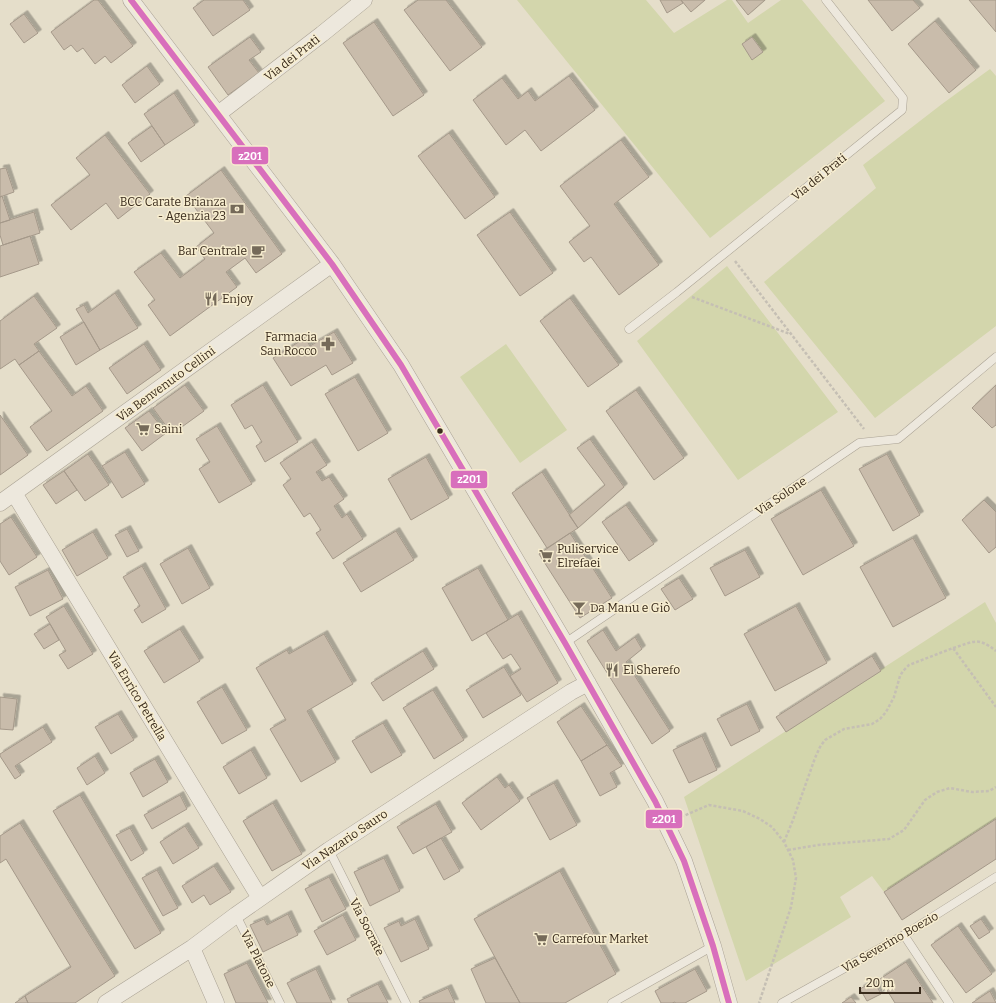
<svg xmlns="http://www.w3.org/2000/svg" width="996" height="1003" font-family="Bitter,serif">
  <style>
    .green { fill: #d3d6ac }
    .building { fill: #c9bcab; stroke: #a5998a; filter: url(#shadow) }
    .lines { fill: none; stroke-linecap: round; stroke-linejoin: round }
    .lane-casing { stroke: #aaa294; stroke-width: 9 }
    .street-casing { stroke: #aaa294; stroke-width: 17 }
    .path { stroke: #c5bfb4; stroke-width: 2.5; stroke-dasharray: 3 2; stroke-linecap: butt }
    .lane { stroke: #ede8dd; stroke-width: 8 }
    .street { stroke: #ede8dd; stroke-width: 16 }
    .bus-1-casing { stroke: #f7edcf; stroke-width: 9 }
    .bus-1 { stroke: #d86fbc; stroke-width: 6 }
    .bus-dot { fill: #392b1c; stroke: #f7edcf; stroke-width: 1.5 }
    .labels { text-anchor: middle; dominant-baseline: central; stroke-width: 3; stroke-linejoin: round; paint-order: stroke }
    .street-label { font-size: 12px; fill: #392b1c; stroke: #f7edcf }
    .poi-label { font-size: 12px; fill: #392b1c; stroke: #f7edcf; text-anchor: start }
    .line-badge { stroke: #f7edcf; stroke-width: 1.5 }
    .badge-label { font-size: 11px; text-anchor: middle; font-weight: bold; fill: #fff }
  </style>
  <defs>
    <filter id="shadow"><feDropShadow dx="3.5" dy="-3.5" stdDeviation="0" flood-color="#0004"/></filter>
  </defs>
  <rect width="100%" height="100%" fill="#e5deca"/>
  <path class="green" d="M517,0H646L674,33L727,0H732L748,23L781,0H802L885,101L710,238Z
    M990,69L996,76V326L875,418L764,282L876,188L863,165L942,104Z
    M727,266L838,412L738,480L637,341Z
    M506,344L567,430L520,463L460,377Z
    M985,602L996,623V819L884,892L872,876L840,897L851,917L746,981L684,797Z"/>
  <path class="building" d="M94,0H98L133,46L111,63L105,56L95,64L83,48L77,52L71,45L64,50L51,32Z
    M204,0H243L250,10L213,36L193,8Z
    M418,0H446L482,47L450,71L404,10Z
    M660,0H681L683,3L667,13Z
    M681,0H705L691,12Z
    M736,0H765L748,15Z
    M868,0H913L920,8L892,31Z
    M969,0H996V32Z
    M24,14L38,33L24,43L10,24Z
    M935,21L976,70L949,93L908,44Z
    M374,22L424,95L393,116L343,43Z
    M250,37L261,52L249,60L259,73L228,95L208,67Z
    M752,37L763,52L752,60L742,44Z
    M147,66L160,84L135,103L122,85Z
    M569,76L595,110L541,151L525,130L506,145L473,100L502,78L518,99L528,91L535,101Z
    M174,93L195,125L165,145L144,114Z
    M152,126L165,145L141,162L128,143Z
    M449,133L495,197L465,219L418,156Z
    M105,135L150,194L118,219L106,203L71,230L51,205L90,175L76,158Z
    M621,140L649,177L614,204L659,265L619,295L591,257L584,262L569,242L590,226L560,186Z
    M6,168L14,192L0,197V169Z
    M221,170L282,254L256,273L245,258L226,272L237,287L170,336L148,305L155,300L134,272L161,253L180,278L205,259L196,247L214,233L186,196Z
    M2,196L10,220L0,223V197Z
    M34,212L40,233L3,245L0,235V223Z
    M510,212L553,273L520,296L477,235Z
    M30,236L39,264L0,277V246Z
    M115,293L138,328L100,350L76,309L84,305L88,313Z
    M34,296L57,328L34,344L39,351L19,365L15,359L0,369V321Z
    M570,298L619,365L588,387L540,321Z
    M84,322L100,350L76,365L60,337Z
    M334,332L353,363L332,375L326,365L291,386L273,358L305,338L310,346Z
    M144,344L161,370L127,394L109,368Z
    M39,351L72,396L86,386L103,411L47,451L30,427L52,411L19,365Z
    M355,377L388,433L358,451L325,394Z
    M185,385L204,411L172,434L153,408Z
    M263,385L298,442L265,462L256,446L262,442L252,425L245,429L231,405Z
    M996,385V425L992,428L972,408Z
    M636,390L684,458L654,480L606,411Z
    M149,411L166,433L142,451L125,428Z
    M0,415L28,455L0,475Z
    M217,426L252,484L219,503L199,469L210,462L196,439Z
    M590,439L624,487L578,528L569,515L605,485L577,448Z
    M312,442L327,465L316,472L322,481L329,477L344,499L334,506L342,518L347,514L363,539L333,559L316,533L321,530L310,513L304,517L283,485L291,479L280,463Z
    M125,452L145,484L122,498L102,466Z
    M88,454L109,485L85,501L64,471Z
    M887,454L920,515L893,531L859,469Z
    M426,457L449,498L411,520L388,479Z
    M64,471L77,490L56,504L43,485Z
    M542,472L578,528L547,548L512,493Z
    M821,490L854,546L803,575L771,519Z
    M984,500L996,512V547L989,553L962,520Z
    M626,505L654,544L629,561L602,522Z
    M11,517L37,557L9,575L0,561V524Z
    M127,529L139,551L127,557L115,535Z
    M396,531L414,560L361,592L343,563Z
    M93,532L108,558L77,576L62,550Z
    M570,533L612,598L580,618L539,554Z
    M913,538L946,598L893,627L860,567Z
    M188,548L210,588L182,604L160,564Z
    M745,550L760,577L725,596L710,568Z
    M142,566L166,609L142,623L134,610L140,606L123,577Z
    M478,568L508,620L472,641L442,588Z
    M48,570L63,599L30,616L15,587Z
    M679,578L693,599L675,610L661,589Z
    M64,606L93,654L68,669L59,655L66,651L46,617Z
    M796,606L827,663L775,691L744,634Z
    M518,614L558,683L527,702L510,676L521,669L511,654L503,659L486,633Z
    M50,624L59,640L44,649L34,634Z
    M180,629L200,661L164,683L144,651Z
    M603,630L616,651L635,637L642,649L626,662L670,731L652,744L587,641Z
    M324,634L353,684L307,711L336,762L301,782L270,729L286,720L256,668L287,650L289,654Z
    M423,651L434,669L383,701L371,683Z
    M872,656L881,671L786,732L776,717Z
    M504,667L521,695L483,718L466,690Z
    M222,687L247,730L222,744L197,702Z
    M433,690L464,740L434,759L403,708Z
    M0,697L17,699L13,730L0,729Z
    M747,704L760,731L731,746L717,719Z
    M581,706L607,745L581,761L557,722Z
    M118,714L134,740L111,754L95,727Z
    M383,723L402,755L371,773L352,741Z
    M43,727L52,742L15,766L21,775L15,779L0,756V754Z
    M702,736L717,770L689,783L673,750Z
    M607,745L622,766L610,773L617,787L600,796L581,761Z
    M251,750L267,778L239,794L223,767Z
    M95,756L105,773L87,785L77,768Z
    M155,759L168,782L143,797L130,773Z
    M497,777L505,788L509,785L520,801L481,830L462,803Z
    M554,783L577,825L550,840L527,798Z
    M80,795L161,933L135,949L53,811Z
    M180,795L187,809L152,829L144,815Z
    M273,803L302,854L272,871L243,821Z
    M436,804L452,832L413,854L397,827Z
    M996,819V859L902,920L884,892Z
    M20,823L115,976L75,1003H28L25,996L71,967L6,859L0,863V836Z
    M185,826L199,848L173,864L160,842Z
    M130,828L144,853L131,861L116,835Z
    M441,838L460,871L444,880L426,847Z
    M384,858L400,891L370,906L354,872Z
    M214,866L231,892L210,905L204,895L192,903L182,886Z
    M157,870L178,908L163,916L142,878Z
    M560,871L616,974L565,1003H520L474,919Z
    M329,877L346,909L322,922L305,889Z
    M288,914L298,935L263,952L250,925L264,919L267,925Z
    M343,915L356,940L327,955L314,931Z
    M415,919L429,949L401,962L384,928L399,921L401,926Z
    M981,919L990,932L979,939L970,926Z
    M958,926L992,974L966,993L931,945Z
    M495,958L520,1003H486L471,969Z
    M906,962L933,1003H895L880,979Z
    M247,963L268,1003H236L224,974Z
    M316,969L332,1003H297L287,983Z
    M695,969L707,991L685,1003H675V1002L672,1003H661L655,991Z
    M874,981L881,994L867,1001L860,989Z
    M378,984L388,1003H349L347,999Z
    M448,988L455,1003H420L419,1001Z
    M990,991L996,1003H972Z
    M25,996L28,1003H15Z
    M851,997L856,1003H842Z"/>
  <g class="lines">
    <g class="lane-casing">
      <path id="lane" d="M629,329L677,292L902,110L903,98L826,0
        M565,643L859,443L898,439L996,357
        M329,850L406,1003
        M236,915L280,1003
        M904,935L949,1003
        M612,1003L713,946
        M782,1003L904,935L996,877"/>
    </g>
    <g class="street-casing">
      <path id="street" d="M131,0L332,264L401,365L565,643L655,801L684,861L713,946L729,1003
        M218,114L322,34L364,0
        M14,493L260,898
        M0,503L332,264
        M192,948L216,1003
        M106,1003L192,948L236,915L329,850L571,692L588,683"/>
    </g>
    <path class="path" d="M735,261L864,429
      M692,297L790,334
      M953,648C974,642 977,636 996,651
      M681,817L709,805L743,811L760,819L772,827L784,842L793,860L796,878L791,907L759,1003
      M784,842L793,820L815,758L820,747L825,740L844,729L872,724L880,719L886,712L894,697L900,676L903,671L909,665L953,648L996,707
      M788,850L818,845L889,839L904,830L925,800L937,792L950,788L972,792L989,791L996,787"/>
    <use href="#lane" class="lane"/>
    <use href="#street" class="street"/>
    <g class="bus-1-casing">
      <path id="bus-1" d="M131,0L332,264L401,365L565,643L655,801L684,861L713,946L729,1003"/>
    </g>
    <use href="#bus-1" class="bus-1"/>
  </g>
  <defs>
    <g id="bank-bare" transform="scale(1.08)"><path d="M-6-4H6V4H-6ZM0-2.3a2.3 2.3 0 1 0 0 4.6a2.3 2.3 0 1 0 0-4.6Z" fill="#756a59" stroke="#f7edcf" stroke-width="2.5" paint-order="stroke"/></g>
    <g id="cafe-bare" transform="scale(1.08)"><path d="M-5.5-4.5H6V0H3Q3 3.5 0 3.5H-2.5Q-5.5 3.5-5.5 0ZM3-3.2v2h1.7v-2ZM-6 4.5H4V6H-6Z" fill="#756a59" stroke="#f7edcf" stroke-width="2.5" paint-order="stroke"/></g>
    <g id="restaurant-bare" transform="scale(1.08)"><path d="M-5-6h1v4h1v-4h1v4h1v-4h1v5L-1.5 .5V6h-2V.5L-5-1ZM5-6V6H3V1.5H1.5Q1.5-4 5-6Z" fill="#756a59" stroke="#f7edcf" stroke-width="2.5" paint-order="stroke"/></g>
    <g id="pharmacy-bare" transform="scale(1.08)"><path d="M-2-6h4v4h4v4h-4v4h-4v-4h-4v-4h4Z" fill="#756a59" stroke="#f7edcf" stroke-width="2.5" paint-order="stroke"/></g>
    <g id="supermarket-bare" transform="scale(1.08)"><path d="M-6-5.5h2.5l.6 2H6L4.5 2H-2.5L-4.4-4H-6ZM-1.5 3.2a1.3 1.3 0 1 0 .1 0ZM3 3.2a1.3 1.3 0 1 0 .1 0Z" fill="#756a59" stroke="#f7edcf" stroke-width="2.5" paint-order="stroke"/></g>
    <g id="bar-bare" transform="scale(1.08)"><path d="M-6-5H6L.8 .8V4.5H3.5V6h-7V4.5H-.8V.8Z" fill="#756a59" stroke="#f7edcf" stroke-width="2.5" paint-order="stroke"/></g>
  </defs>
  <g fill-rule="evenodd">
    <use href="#bank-bare" x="237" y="209"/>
    <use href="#cafe-bare" x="258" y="251"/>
    <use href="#restaurant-bare" x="211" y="299"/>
    <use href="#pharmacy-bare" x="328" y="344"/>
    <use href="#supermarket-bare" x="143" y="429"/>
    <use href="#supermarket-bare" x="546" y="556"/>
    <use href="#bar-bare" x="579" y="608"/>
    <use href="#restaurant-bare" x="612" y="670"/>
    <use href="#supermarket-bare" x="541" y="939"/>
  </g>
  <circle class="bus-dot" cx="440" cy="431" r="3.5"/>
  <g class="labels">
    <g class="street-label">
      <text transform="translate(292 58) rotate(-38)">Via dei Prati</text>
      <text transform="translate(819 177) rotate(-39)">Via dei Prati</text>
      <text transform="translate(166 384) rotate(-36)">Via Benvenuto Cellini</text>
      <text transform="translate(781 496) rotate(-34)">Via Solone</text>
      <text transform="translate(137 696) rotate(59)">Via Enrico Petrella</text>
      <text transform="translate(345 840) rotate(-34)">Via Nazario Sauro</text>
      <text transform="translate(367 927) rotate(63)">Via Socrate</text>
      <text transform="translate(890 942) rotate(-30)">Via Severino Boezio</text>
      <text transform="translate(258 959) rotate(63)">Via Platone</text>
    </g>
    <g class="poi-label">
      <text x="226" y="202" text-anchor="end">BCC Carate Brianza<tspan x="226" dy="14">- Agenzia 23</tspan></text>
      <text x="247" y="251" text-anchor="end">Bar Centrale</text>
      <text x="222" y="299">Enjoy</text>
      <text x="317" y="337" text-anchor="end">Farmacia<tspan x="317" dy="14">San Rocco</tspan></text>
      <text x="154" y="429">Saini</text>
      <text x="557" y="549">Puliservice<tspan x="557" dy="14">Elrefaei</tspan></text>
      <text x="590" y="608">Da Manu e Giò</text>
      <text x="623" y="670">El Sherefo</text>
      <text x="552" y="939">Carrefour Market</text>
    </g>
  </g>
  <g class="line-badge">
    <rect x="231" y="146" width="38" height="19" rx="4" fill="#d86fbc"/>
    <rect x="450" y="470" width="38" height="19" rx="4" fill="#d86fbc"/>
    <rect x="645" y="809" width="38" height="20" rx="4" fill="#d86fbc"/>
  </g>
  <g class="badge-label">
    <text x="250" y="160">z201</text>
    <text x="469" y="483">z201</text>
    <text x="664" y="823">z201</text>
  </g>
  <path d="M860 987v6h60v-6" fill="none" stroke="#392b1c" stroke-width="2"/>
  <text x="866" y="987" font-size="12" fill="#392b1c" stroke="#f7edcf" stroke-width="3" paint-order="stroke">20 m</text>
</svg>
